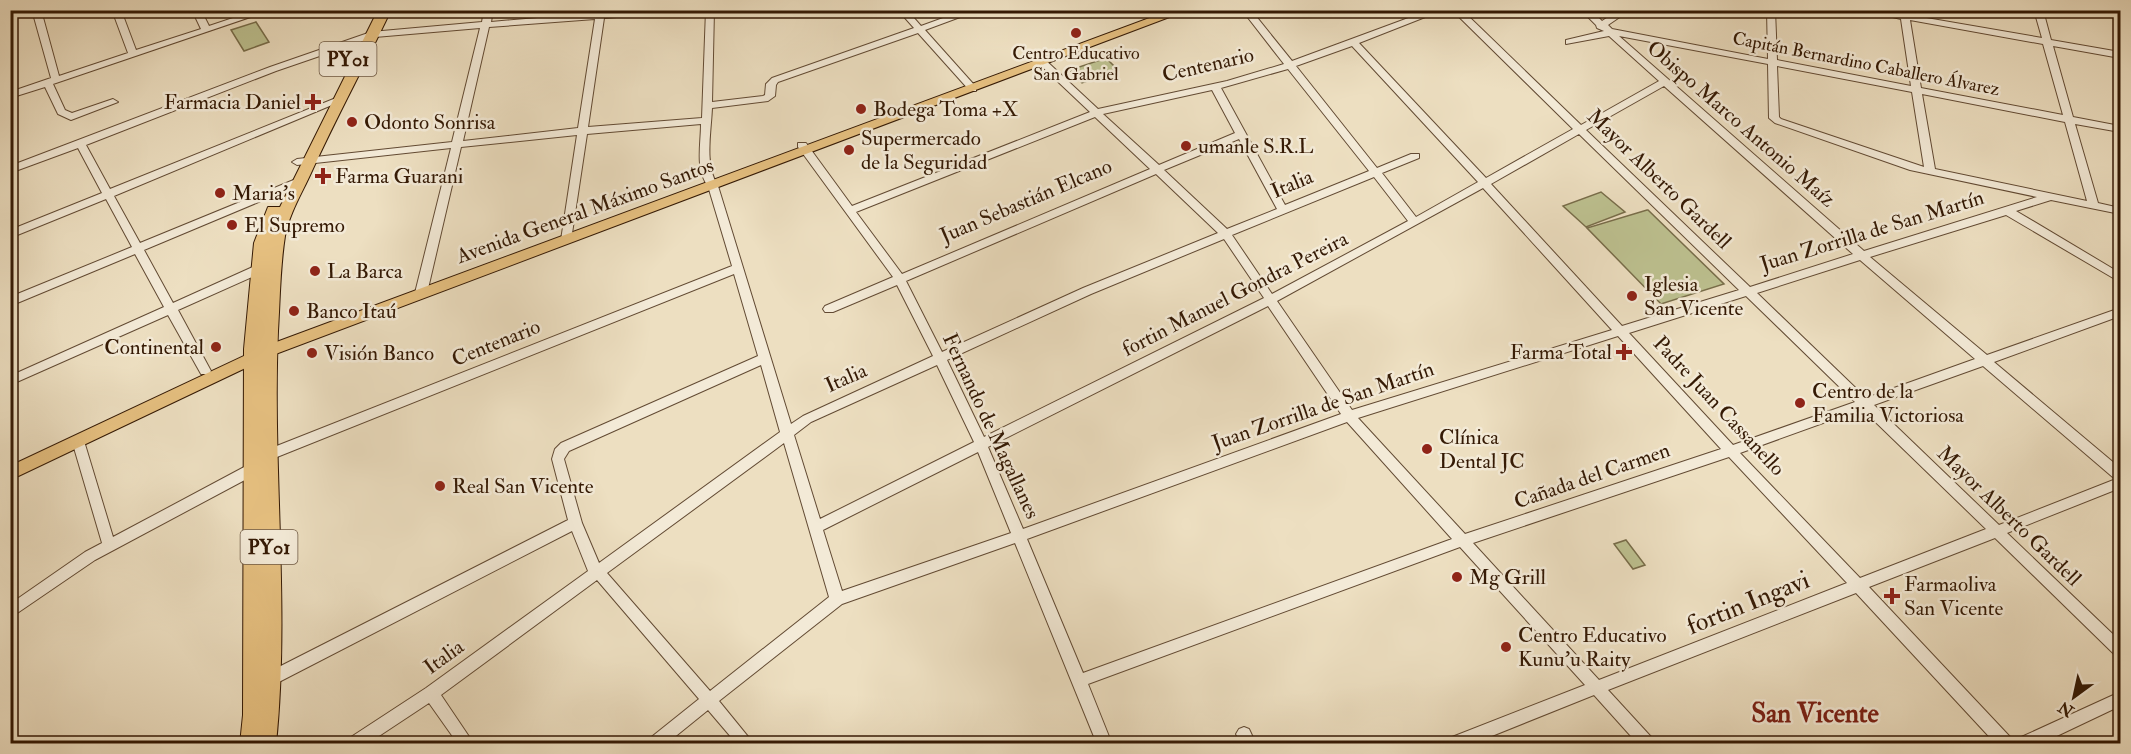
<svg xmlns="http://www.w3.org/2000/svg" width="2131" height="754" font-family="'IM FELL Double Pica',serif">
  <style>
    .green { fill: #bdc190; stroke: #786d4a; stroke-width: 1.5 }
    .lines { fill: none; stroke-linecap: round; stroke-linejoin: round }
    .minor-casing { stroke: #624a33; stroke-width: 2 }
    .major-casing { stroke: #341904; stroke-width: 2 }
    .highway-casing { stroke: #341904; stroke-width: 2 }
    .minor { fill: #f3ead7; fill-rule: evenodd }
    .major { fill: #e6c080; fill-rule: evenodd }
    .highway { fill: #e6c080; fill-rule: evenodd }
    .poi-dot { fill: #8f2418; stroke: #f3ead7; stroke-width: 2 }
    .labels { text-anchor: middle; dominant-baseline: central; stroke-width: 5; stroke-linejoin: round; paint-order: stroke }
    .far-poi-label { font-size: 18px; fill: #341904; stroke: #f3ead7 }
    .far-street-label { font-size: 18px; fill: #341904; stroke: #f3ead7 }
    .shield { fill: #f3ead7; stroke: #6d5843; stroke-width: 1.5 }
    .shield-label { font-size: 20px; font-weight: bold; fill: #341904 }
    .street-label { font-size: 21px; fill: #341904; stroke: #f3ead7 }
    .poi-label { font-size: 21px; fill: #341904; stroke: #f3ead7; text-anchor: start }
    .near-street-label { font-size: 26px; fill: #341904; stroke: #f3ead7 }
    .near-neighbourhood-label { font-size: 27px; font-weight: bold; fill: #7a1f14; stroke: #f3ead7 }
  </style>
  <rect width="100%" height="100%" fill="#eddfc1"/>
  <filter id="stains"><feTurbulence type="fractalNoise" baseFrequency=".00333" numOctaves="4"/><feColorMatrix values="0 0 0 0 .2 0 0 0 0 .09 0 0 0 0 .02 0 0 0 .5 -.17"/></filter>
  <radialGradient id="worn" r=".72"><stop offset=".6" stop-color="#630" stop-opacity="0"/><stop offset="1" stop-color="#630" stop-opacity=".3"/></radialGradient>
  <path class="green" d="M256,22L269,42L244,51L231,30Z
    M1106,58L1118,70L1082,83L1070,70Z
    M1601,192L1625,212L1586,227L1563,206Z
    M1647,210H1648L1724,284L1661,304L1587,228Z
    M1626,540L1645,565L1633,569L1614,544Z"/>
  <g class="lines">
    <g class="minor-casing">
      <path id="minor" d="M32,10H41L59,76L128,53L112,10H121L136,50L201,29L192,10H201L209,26L257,10H271L53,84L65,110L72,113L113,99L118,102L71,120L58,114L45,87L10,98V92L51,78Z
        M484,10H493L491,22L596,13V10H605V12L671,10L667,13L604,18L588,127L702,118L706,10H714L712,102L763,96L765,95L766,84L772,78L914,28L898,10H907L921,26L965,10H979L925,30L976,87V91H970L918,33L778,82L776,85L775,96L768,101L712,108C711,133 704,165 718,186L791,424L803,416L933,356L897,285L833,312H825L823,309L825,306L893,277L798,147V143H806L852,206L1090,112L1035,60V56H1041L1098,109L1227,81L1284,64L1242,10H1251L1292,61L1430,10H1443L1359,43L1486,178L1573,129L1452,10H1462L1581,125L1659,81L1609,36L1566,44V40L1604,31L1597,28L1596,25L1581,10H1591L1602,21L1619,10H1630L1608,25L1612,29L1768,59L1767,10H1775L1777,60L1911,86L1901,19L1863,10H1885L1900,13L1901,10H1907L1909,15L2042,38L2034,10H2043L2051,40L2120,52V58L2053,46L2073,117L2120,126V132L2075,124L2098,203L2120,208V214L2051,200L2016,211L2120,273V282L2006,215L1870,257L1987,355L2120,308V316L1994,362L2120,468V488L2007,533L2120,641V656L2115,655L1995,538L1869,587L2012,739L2014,744H1996L1856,593L1608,690L1653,739L1655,744H1638L1594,695L1472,744H1445L1447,739L1585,685L1460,547L1088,684L1112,744H1097L1015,543L842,604L719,701L754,744H737L708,710L666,744H647L649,739L699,699L597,580L441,695L474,744H458L429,703L367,744H346L348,739L426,688L588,571L572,531L275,684L270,686L265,684L263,679L265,674L568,520L552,459L555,449L561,443L758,356L734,274L272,459H264L262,455L264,451L732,266L708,186C695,169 701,145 701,124L587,134L571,240L566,244L561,240L577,135L461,147L427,293L421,297L415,293L451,148L297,165L292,162L297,159L452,142L480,28L375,37L276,71L86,145L110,189L336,98L339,97L344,100L114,196L140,243L296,179L300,178L305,181L304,183L144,250L173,303L255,266H263L265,269L263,272L178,310L211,371L209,374H201L168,315L10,385V376L164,307L135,254L10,306V297L132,247L106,199L10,238V230L102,193L78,148L10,173V166L270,67L371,32L482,22ZM595,19L578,128L463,141L489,27ZM1910,20L2043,44L2063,115L1921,88ZM1619,36L1768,64L1769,118L1775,123L1910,170L2037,197L1864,251ZM1352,46L1478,182L1416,217L1382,173L1419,158V154H1411L1377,168L1296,66ZM1777,66L1912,92L1924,167L1781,119L1779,117ZM1288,69L1369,171L1285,205L1221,88ZM1664,86L1853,254L1750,287L1586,130ZM1212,90L1235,133L1159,165L1103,114ZM1922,94L2065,122L2087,201L1935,169ZM1095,117L1150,169L902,274L856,212ZM1579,134L1739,290L1622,326L1491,184ZM1239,139L1277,209L1227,229L1164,170ZM1156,174L1218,233L1083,288L942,352L906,281ZM1374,177L1408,221L1272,294L1232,235ZM1483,188L1612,330L1352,410L1277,301ZM1224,239L1264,298L984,437L947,360L1091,294ZM1860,260L1975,359L1866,398L1757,293ZM1746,296L1855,402L1733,445L1629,333ZM1268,306L1341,414L1023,529L988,447ZM1618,336L1721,449L1465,534L1358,418ZM761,365L780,432L599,563L582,523L564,459L569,451ZM937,365L974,442L820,519L794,435L811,422ZM1983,366L2115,479H2116L1999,525L1874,405ZM1862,409L1986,529L1860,578L1740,453ZM1347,422L1452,539L1083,673L1027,539ZM784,443L829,597L710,691L607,573ZM978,452L1011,533L842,591L823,530ZM1729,457L1847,583L1599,680L1473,543Z
        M78,436L82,437L84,441L113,537L248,465L253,464L258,465L259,469L258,473L95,560L10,618V604L85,552L102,543L72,441L74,437Z
        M2120,692V706L2040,744H2015L2017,739Z
        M1244,727L1249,729L1256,744H1241L1236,734L1239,729Z"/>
    </g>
    <g class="major-casing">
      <path id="major" d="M1171,10H1188L273,355L10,480V466L263,347Z"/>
    </g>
    <g class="highway-casing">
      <path id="highway" d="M378,10H391C365,65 336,118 311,173C302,193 289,214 285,236C280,267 280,300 278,331C272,468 290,607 276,744H240L243,715L244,349L254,243L268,207H280Z"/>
    </g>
    <use href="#minor" class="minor"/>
    <use href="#major" class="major"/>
    <use href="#highway" class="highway"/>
  </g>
  <g class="poi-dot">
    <circle cx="1076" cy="33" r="6"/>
    <path d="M310 93h6v6h6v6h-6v6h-6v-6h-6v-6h6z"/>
    <circle cx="861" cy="109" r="6"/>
    <circle cx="352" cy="122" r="6"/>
    <circle cx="1186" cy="146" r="6"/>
    <circle cx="849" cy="150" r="6"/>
    <path d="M320 167h6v6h6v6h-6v6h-6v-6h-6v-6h6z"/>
    <circle cx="220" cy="193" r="6"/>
    <circle cx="232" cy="225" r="6"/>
    <circle cx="315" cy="271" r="6"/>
    <circle cx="1632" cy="296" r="6"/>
    <circle cx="294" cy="311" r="6"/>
    <circle cx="216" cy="347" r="6"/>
    <path d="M1621 343h6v6h6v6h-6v6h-6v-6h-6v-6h6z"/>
    <circle cx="312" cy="353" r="6"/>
    <circle cx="1800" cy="403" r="6"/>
    <circle cx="1427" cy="449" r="6"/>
    <circle cx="440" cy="486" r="6"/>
    <circle cx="1457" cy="577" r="6"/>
    <path d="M1889 587h6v6h6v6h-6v6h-6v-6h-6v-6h6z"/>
    <circle cx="1506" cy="647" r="6"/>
  </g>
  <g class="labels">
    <g class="far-poi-label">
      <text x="1076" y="53">Centro Educativo<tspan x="1076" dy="21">San Gabriel</tspan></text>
    </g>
    <g class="far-street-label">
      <text transform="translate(1866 64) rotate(11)">Capitán Bernardino Caballero Álvarez</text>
    </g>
    <g class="shield">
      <rect x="319.5" y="42" width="57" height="34" rx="4.5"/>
      <rect x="240.5" y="530" width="57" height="34" rx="4.5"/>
    </g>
    <g class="shield-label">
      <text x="348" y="59">PY01</text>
      <text x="269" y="547">PY01</text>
    </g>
    <g class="street-label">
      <text transform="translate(1208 65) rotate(-13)">Centenario</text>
      <text transform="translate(1741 124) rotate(41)">Obispo Marco Antonio Maíz</text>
      <text transform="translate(1659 179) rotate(44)">Mayor Alberto Gardell</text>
      <text transform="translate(1292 184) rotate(-23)">Italia</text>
      <text transform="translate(1026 201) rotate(-23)">Juan Sebastián Elcano</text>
      <text transform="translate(585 211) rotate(-20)">Avenida General Máximo Santos</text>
      <text transform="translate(1872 231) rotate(-17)">Juan Zorrilla de San Martín</text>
      <text transform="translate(1235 294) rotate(-27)">fortin Manuel Gondra Pereira</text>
      <text transform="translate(496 343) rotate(-22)">Centenario</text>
      <text transform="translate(846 378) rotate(-24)">Italia</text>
      <text transform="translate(1323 406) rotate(-19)">Juan Zorrilla de San Martín</text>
      <text transform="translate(1719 406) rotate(47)">Padre Juan Cassanello</text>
      <text transform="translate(991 426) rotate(65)">Fernando de Magallanes</text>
      <text transform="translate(1592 476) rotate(-19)">Cañada del Carmen</text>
      <text transform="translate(2009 516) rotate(44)">Mayor Alberto Gardell</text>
      <text transform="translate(444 657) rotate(-36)">Italia</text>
    </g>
    <g class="poi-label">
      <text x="301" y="102" text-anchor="end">Farmacia Daniel</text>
      <text x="873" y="109">Bodega Toma +X</text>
      <text x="364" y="122">Odonto Sonrisa</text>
      <text x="861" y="138">Supermercado<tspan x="861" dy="24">de la Seguridad</tspan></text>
      <text x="1198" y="146">umanle S.R.L</text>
      <text x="335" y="176">Farma Guarani</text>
      <text x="232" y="193">Maria's</text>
      <text x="244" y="225">El Supremo</text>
      <text x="327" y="271">La Barca</text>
      <text x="1644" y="284">Iglesia<tspan x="1644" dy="24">San Vicente</tspan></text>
      <text x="306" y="311">Banco Itaú</text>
      <text x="204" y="347" text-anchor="end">Continental</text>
      <text x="1612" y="352" text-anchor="end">Farma Total</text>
      <text x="324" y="353">Visión Banco</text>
      <text x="1812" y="391">Centro de la<tspan x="1812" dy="24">Familia Victoriosa</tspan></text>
      <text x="1439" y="437">Clínica<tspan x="1439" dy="24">Dental JC</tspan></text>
      <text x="452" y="486">Real San Vicente</text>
      <text x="1469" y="577">Mg Grill</text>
      <text x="1904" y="584">Farmaoliva<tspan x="1904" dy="24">San Vicente</tspan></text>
      <text x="1518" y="635">Centro Educativo<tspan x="1518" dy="24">Kunu'u Raity</tspan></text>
    </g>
    <g class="near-street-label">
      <text transform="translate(1748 603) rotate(-22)">fortin Ingavi</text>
    </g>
    <g class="near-neighbourhood-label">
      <text x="1815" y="713">San Vicente</text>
    </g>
  </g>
  <rect width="2131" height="754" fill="none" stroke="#eddfc1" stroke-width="36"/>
  <rect x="12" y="12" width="2107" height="730" fill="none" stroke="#341904" stroke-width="3"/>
  <rect x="18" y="18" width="2095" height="718" fill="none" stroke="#341904" stroke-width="1.5"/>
  <g transform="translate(2074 697) rotate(213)" stroke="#f3ead7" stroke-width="4.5" paint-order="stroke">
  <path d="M0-4.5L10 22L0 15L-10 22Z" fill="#341904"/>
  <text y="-9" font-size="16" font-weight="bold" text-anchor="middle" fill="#341904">N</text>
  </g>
  <rect width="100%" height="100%" filter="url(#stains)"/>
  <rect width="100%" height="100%" fill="url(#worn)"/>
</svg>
